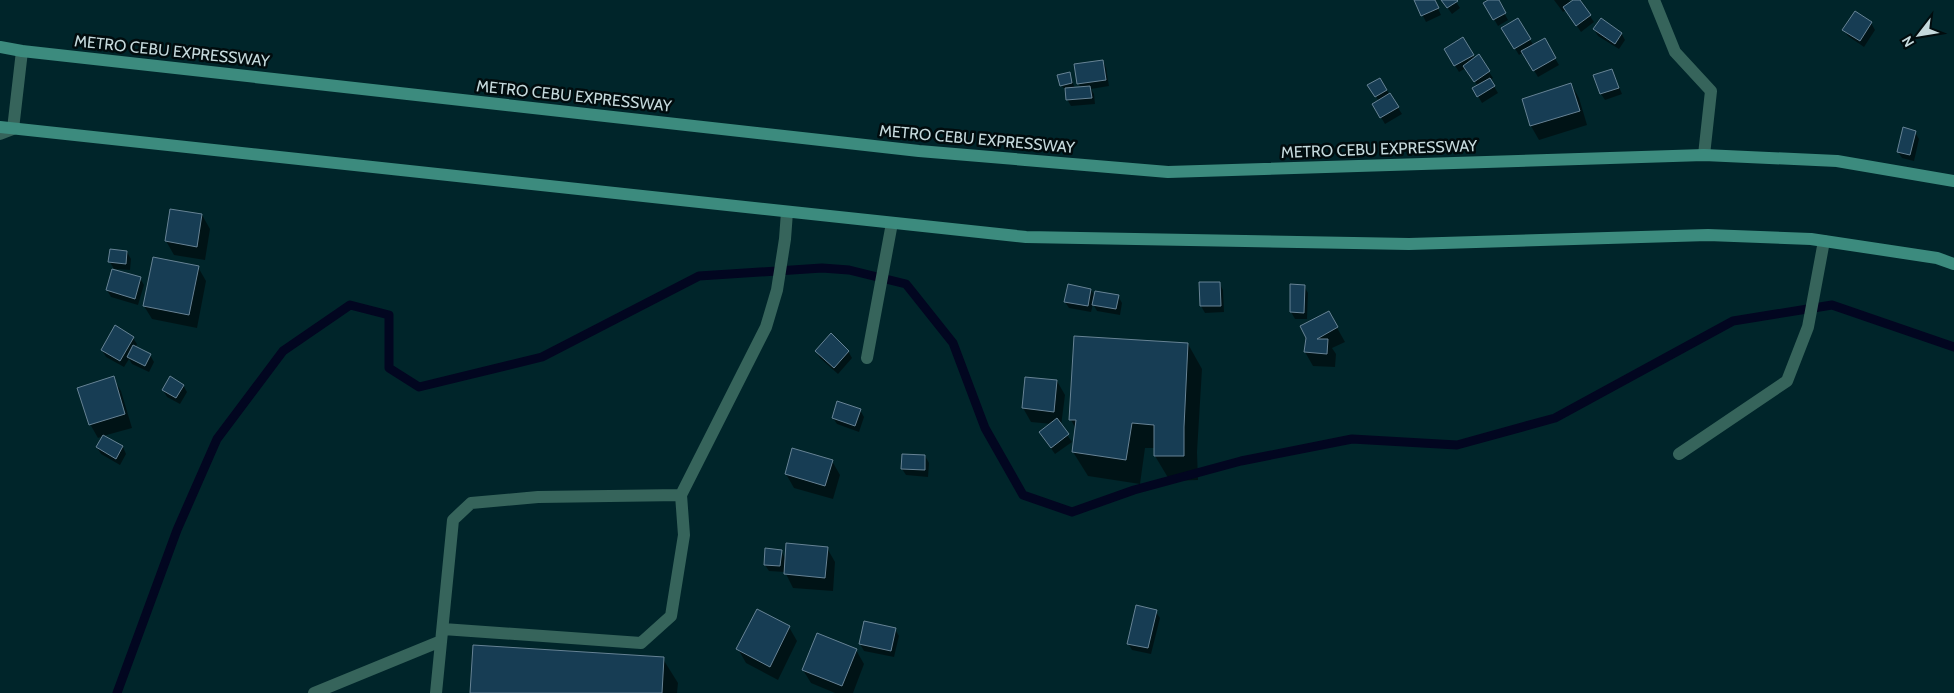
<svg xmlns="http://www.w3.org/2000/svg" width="1954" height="693" font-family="Cabin,sans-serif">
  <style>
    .shadow { fill: #0007 }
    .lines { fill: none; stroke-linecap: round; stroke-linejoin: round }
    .stream { stroke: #020620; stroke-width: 9 }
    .building { fill: #173d54; stroke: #678395 }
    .service { stroke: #36645b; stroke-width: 12 }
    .minor { stroke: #36645b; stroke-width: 12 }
    .secondary { stroke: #3c8b7e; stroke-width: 12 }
    .labels { text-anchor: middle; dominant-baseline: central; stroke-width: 5; stroke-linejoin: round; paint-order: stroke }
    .street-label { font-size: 16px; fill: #c5d9dc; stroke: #010c0e }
  </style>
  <rect width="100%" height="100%" fill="#00252a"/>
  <path class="shadow" d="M1415,0H1434L1441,15L1426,22Z
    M1442,0H1455L1460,8L1452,14Z
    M1491,0H1497L1508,20L1498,26L1485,3Z
    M1554,0H1569L1571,3L1579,0L1594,22L1581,32L1566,10L1563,12Z
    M1517,19L1534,46L1544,40L1559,65L1538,77L1523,52L1519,55L1503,29Z
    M1871,23L1875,30L1864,47L1848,36L1844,30Z
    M1594,29L1621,33L1625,40L1619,49L1598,36Z
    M1463,39L1475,59L1478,56L1489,72L1493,78L1490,80L1498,93L1482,103L1474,89L1478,86L1466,68L1459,72L1445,49Z
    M1103,61L1106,68L1109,86L1091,89L1094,94L1095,104L1071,106L1067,99V92L1061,85L1069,74L1075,88H1080L1075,65Z
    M1612,70L1622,94L1605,100L1601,94Z
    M1380,80L1402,114L1385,124L1373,104L1379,101L1369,85Z
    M1571,84L1579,98L1587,125L1539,140L1531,126L1523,100Z
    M1915,132L1919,139L1914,161L1902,158L1898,152Z
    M202,215L210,229L205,260L174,255L166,241Z
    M127,252L131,259L130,270L114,269L110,262Z
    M198,267L206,281L197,328L152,319L144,306Z
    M140,278L144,285L138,305L111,297L107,290Z
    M1219,283L1223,290L1224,312L1205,313L1201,306Z
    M1292,286H1304L1308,293L1307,319H1295L1291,312Z
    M1091,290L1095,297L1118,296L1122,303L1120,315L1097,311L1093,304L1091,312L1069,308L1065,302Z
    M1336,326L1345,342L1332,348L1336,354L1335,367L1313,366L1305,352L1307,338Z
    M133,338L137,344L135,348L150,355L154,362L149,372L132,364L129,359L124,367L106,357L102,350Z
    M1188,344L1202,369L1197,452L1198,480L1170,481L1155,456V448H1145L1140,484L1088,476L1073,452L1076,429L1071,420Z
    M816,351H848L852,358L838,374L820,358Z
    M113,378L121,391L132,428L103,436L123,447L126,454L120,465L101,454L97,447L103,436L98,438L90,424Z
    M1057,381L1065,395L1061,426L1072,442L1055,454L1040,433L1052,424L1031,422L1023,408Z
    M183,385L187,392L180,404L167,397L163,390Z
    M860,410L864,417L859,432L837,424L833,418Z
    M925,456L929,463L928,477L906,475L902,469Z
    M832,461L840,475L833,499L794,488L786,474Z
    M827,548L835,562L833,591L793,588L785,572L769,571L765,565L781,551L786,560Z
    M1156,612L1160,618L1151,654L1132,650L1128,643Z
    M789,627L797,641L778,680L746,663L738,649Z
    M895,629L899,636L894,657L864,651L860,644Z
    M856,650L864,664L853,693H835L811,683L803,670Z
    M663,659L678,683L677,693H471Z"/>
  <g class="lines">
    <path class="stream" d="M117,693L177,530L217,439L283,351L350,305L389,315V368L419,387L542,357L699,276L822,268L849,270L906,284L953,343L985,428L1023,495L1072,512L1134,490L1241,461L1352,439L1457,445L1555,418L1733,321L1832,305L1954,347"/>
  </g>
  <path class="building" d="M1414,0H1435L1439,8L1421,16Z
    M1441,0H1457L1458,1L1447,8Z
    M1488,0H1499L1506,13L1493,20L1483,3Z
    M1573,0H1580L1591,15L1576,26L1563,7Z
    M1855,11L1872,22L1860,41L1842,30Z
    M1518,18L1531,39L1514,49L1501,28Z
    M1601,18L1622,33L1615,44L1593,29Z
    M1463,37L1474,55L1454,66L1444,49Z
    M1545,38L1556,58L1533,71L1521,51Z
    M1479,54L1490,71L1474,82L1463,66Z
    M1103,60L1106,80L1077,84L1074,64Z
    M1612,69L1619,88L1600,94L1593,75Z
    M1070,72L1072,83L1060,86L1057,75Z
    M1380,78L1387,90L1375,97L1367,85Z
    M1490,78L1495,86L1477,97L1472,88Z
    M1571,83L1580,111L1530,126L1522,99Z
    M1090,86L1092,98L1066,100L1065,88Z
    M1390,93L1399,107L1380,118L1372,104Z
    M1903,127L1916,131L1910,155L1897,152Z
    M170,209L202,214L197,247L165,241Z
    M110,249L127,251L126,264L108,262Z
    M153,257L199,266L189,315L143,306Z
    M112,269L141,277L135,299L106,290Z
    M1199,282H1220L1221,306H1200Z
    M1068,284L1091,289L1088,306L1064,302Z
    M1290,284L1305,285L1304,313L1290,312Z
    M1095,291L1119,295L1116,309L1092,305Z
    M1329,311L1338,327L1317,339H1328L1327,354L1304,352L1306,338L1300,326Z
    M115,325L134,337L120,361L101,350Z
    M831,333L849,351L834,368L815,351Z
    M1074,336L1188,343L1184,427V456H1154V425L1132,423L1126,460L1072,452L1076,420H1069Z
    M133,345L151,354L145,366L127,357Z
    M114,376L125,414L89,425L77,388Z
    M170,376L184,385L176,398L162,390Z
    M1025,377L1057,380L1054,412L1022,408Z
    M837,401L861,409L855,426L832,418Z
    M1057,418L1069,434L1051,448L1039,432Z
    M103,435L123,446L116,459L96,447Z
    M792,448L833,460L825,486L785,474Z
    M902,454L925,455V470L901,469Z
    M786,543L828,547L825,578L784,574Z
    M765,548L782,550L780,566L764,565Z
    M1136,605L1157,610L1148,648L1127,644Z
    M757,609L790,626L770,667L736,649Z
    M864,621L896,628L891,651L859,644Z
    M817,633L857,649L842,686L802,670Z
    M473,645L664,657L662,693H470Z"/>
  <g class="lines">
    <path class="service" d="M867,358L892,223
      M1679,454L1787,381L1808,327L1824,241
      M443,629L641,643L671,616L684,535L681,495L766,327L777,290L785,239L787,212
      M314,693L441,641
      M436,693L453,520L471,503L538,497L681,495"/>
    <path class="minor" d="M1654,0L1675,52L1711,91L1704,155
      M0,134L13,129L22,51"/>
    <path class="secondary" d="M0,47L22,51L919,151L1168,172L1704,155L1837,161L1954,181
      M0,127L1026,237L1409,244L1708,235L1811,239L1937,258L1954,264"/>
  </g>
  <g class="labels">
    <g class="street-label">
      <text transform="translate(172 51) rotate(6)">METRO CEBU EXPRESSWAY</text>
      <text transform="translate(574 96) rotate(6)">METRO CEBU EXPRESSWAY</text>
      <text transform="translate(977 139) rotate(5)">METRO CEBU EXPRESSWAY</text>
      <text transform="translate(1379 149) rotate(-2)">METRO CEBU EXPRESSWAY</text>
    </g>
  </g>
  <g transform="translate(1919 35) rotate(239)" stroke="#010c0e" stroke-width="4" paint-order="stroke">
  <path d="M0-4L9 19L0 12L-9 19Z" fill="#c5d9dc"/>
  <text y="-8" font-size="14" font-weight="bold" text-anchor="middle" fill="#c5d9dc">N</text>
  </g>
</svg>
